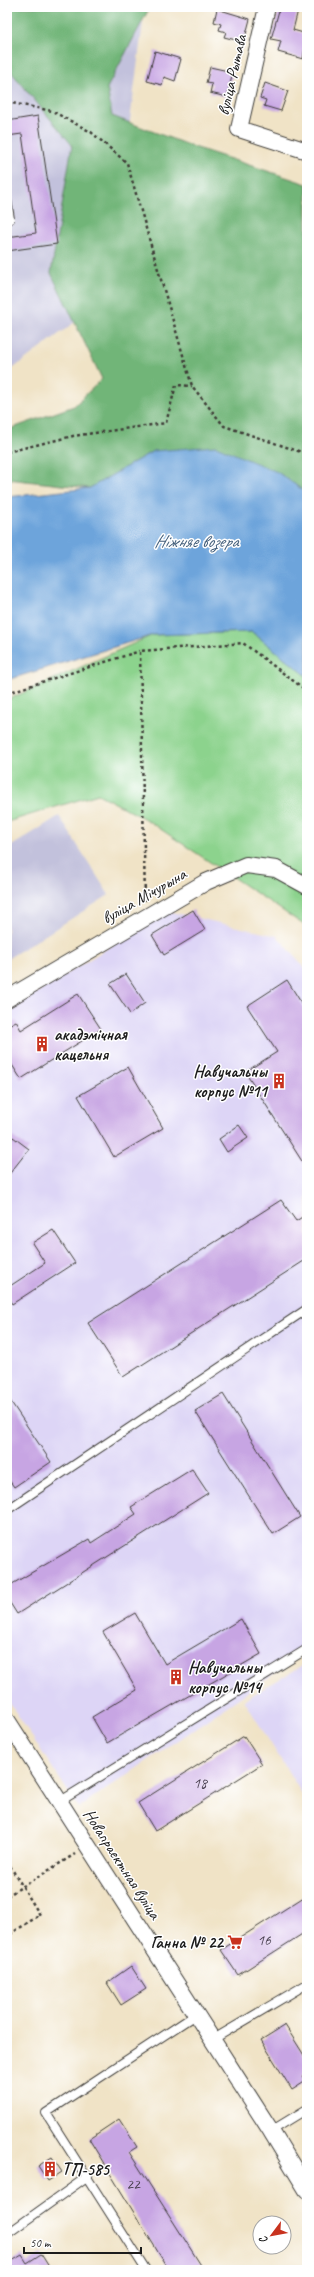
<svg xmlns="http://www.w3.org/2000/svg" width="314" height="2277" font-family="Caveat,sans-serif">
  <style>
    .built { fill: #ddd5f6 }
    .industrial { fill: #c2c1dc }
    .green { fill: #8cd38d; stroke: #547854 }
    .forest { fill: #71b578; stroke: #46684a }
    .water { fill: #6da4db; stroke: #44607c }
    .building { fill: #c7a5e3 }
    .lines { fill: none; stroke-linecap: round; stroke-linejoin: round }
    .service-casing { stroke: #3c3a36; stroke-width: 10 }
    .minor-casing { stroke: #3c3a36; stroke-width: 18 }
    .path { stroke: #3c3a36; stroke-width: 2.5; stroke-dasharray: 3 3; stroke-linecap: butt }
    .service { stroke: #fff; stroke-width: 8 }
    .minor { stroke: #fff; stroke-width: 16 }
    .labels { text-anchor: middle; dominant-baseline: central; stroke-width: 3; stroke-linejoin: round; paint-order: stroke }
    .number-label { font-size: 15px; fill: #473e4e }
    .street-label { font-size: 17px; fill: #1c1c1c; stroke: #fff }
    .poi-label { font-size: 17px; font-weight: bold; fill: #1c1c1c; stroke: #fff; text-anchor: start }
    .water-label { font-size: 18px; font-style: italic; fill: #44607c; stroke: #fff }
  </style>
  <rect width="100%" height="100%" fill="#fff"/>
  <filter id="ink" filterUnits="userSpaceOnUse"><feTurbulence type="fractalNoise" baseFrequency=".025" numOctaves="2"/><feDisplacementMap in="SourceGraphic" scale="8" xChannelSelector="R" yChannelSelector="G"/><feConvolveMatrix kernelMatrix="1 2 1 2 8 2 1 2 1" color-interpolation-filters="sRGB"/></filter>
  <filter id="wash" filterUnits="userSpaceOnUse"><feTurbulence type="fractalNoise" baseFrequency=".012" numOctaves="4" result="noise"/><feDisplacementMap in="SourceGraphic" scale="16" xChannelSelector="R" yChannelSelector="G"/><feGaussianBlur stdDeviation="0.9" result="paint"/><feColorMatrix in="noise" values="0 0 0 0 0 0 0 0 0 0 0 0 0 0 0 0 0 1.4 0 .05"/><feComposite in="paint" operator="in"/></filter>
  <g filter="url(#wash)">
    <rect width="100%" height="100%" fill="#f0e3c6"/>
    <path class="built" d="M167,911L277,936L307,970V1651L79,1808L7,1699V1011Z
      M307,1663V1802L244,1700Z"/>
    <path class="industrial" d="M7,7H145L126,151L79,319L7,373Z
      M59,816L109,895L7,959V849Z"/>
    <path class="green" d="M252,632L307,676V927L147,820L98,794L7,822V700L153,635Z"/>
    <path class="forest" d="M7,7H150L107,88L112,116L191,146L307,184V493L277,472L153,451L90,488L7,479V430L74,406L102,379L51,273L72,145L7,67Z"/>
    <path class="water" d="M216,446L277,472L307,493V676L252,632L153,635L7,680V497L90,488L153,451Z"/>
    <g id="blocks">
      <path class="building" d="M280,7L298,10L293,30L307,34L303,59L278,52L281,41L271,39Z
        M217,9L250,19L244,42L224,37L226,32L219,30L221,24L214,22Z
        M155,51L181,59L175,81L164,77L162,85L147,81Z
        M210,67L233,72L227,97L210,93L212,84L206,83Z
        M265,83L288,91L281,111L264,106L266,100L260,98Z
        M38,116L57,244L7,251V237L36,233L22,134L7,136V121Z
        M193,910L205,930L164,955L152,935Z
        M126,974L145,1003L130,1014L110,984Z
        M287,980L307,1012V1169L245,1072L277,1052L247,1006Z
        M78,994L101,1029L21,1079L7,1057V1026L16,1021L21,1030Z
        M128,1067L163,1128L114,1157L78,1096Z
        M239,1125L248,1138L227,1152L219,1139Z
        M13,1137L29,1149L7,1177V1145Z
        M281,1200L296,1221L307,1214V1259L123,1377L88,1323Z
        M53,1230L75,1263L12,1304L7,1296V1288L45,1263L32,1243Z
        M223,1394L300,1517L273,1534L195,1411Z
        M7,1396L51,1462L14,1487L7,1477Z
        M192,1469L208,1493L17,1614L7,1598V1587L89,1539L91,1543L136,1514L131,1507Z
        M135,1613L165,1664L241,1619L261,1654L107,1743L92,1717L137,1690L103,1632Z
        M244,1736L262,1764L155,1831L138,1803Z
        M307,1895V1931L238,1975L221,1950Z
        M131,1966L146,1989L121,2005L107,1983Z
        M285,2025L307,2060V2073L302,2076L306,2081L292,2090L261,2040Z
        M119,2119L137,2147L129,2152L204,2270H169L89,2139Z
        M52,2157L62,2172L48,2181L38,2166Z
        M41,2254L51,2270H7V2264L22,2255L27,2263Z"/>
    </g>
  </g>
  <g filter="url(#ink)">
    <use href="#blocks" fill-opacity="0" stroke="#3c3a36" stroke-width="1"/>
    <g class="lines">
      <g class="service-casing">
        <path id="service" d="M7,200L10,219
          M7,1510L307,1309
          M59,1802L307,1649
          M212,2040L307,1984
          M271,2131L307,2109
          M7,2234L88,2176
          M146,2270L46,2113L195,2015"/>
      </g>
      <g class="minor-casing">
        <path id="minor" d="M267,7L239,129L307,151
          M7,999L206,882L246,865L276,869L307,886
          M7,1720L271,2131L307,2190"/>
      </g>
      <path class="path" d="M7,102L52,111L91,132L127,163L192,386L224,426L307,454
        M7,452L73,436L166,423L176,385L192,386
        M7,693L140,651
        M145,901L140,651L243,643L307,691
        M7,1861L40,1915L7,1936
        M7,1896L75,1854"/>
      <use href="#service" class="service"/>
      <use href="#minor" class="minor"/>
    </g>
  </g>
  <defs>
    <g id="building-bare" transform="scale(1.2)"><path d="M-4-6H4V6H1V3H-1V6H-4ZM-2.5-4.3h1.7v1.8h-1.7ZM.8-4.3h1.7v1.8H.8ZM-2.5-1h1.7V.8h-1.7ZM.8-1h1.7V.8H.8Z" fill="#c8321e" stroke="#fff" stroke-width="2.5" paint-order="stroke"/></g>
    <g id="supermarket-bare" transform="scale(1.2)"><path d="M-6-5.5h2.5l.6 2H6L4.5 2H-2.5L-4.4-4H-6ZM-1.5 3.2a1.3 1.3 0 1 0 .1 0ZM3 3.2a1.3 1.3 0 1 0 .1 0Z" fill="#c8321e" stroke="#fff" stroke-width="2.5" paint-order="stroke"/></g>
  </defs>
  <g fill-rule="evenodd">
    <use href="#building-bare" x="42" y="1044"/>
    <use href="#building-bare" x="279" y="1081"/>
    <use href="#building-bare" x="176" y="1677"/>
    <use href="#supermarket-bare" x="235" y="1942"/>
    <use href="#building-bare" x="50" y="2169"/>
  </g>
  <g class="labels">
    <g class="number-label">
      <text x="200" y="1783">18</text>
      <text x="264" y="1940">16</text>
      <text x="133" y="2184">22</text>
    </g>
    <g class="street-label">
      <text transform="translate(232 75) rotate(-77)">вуліца Рытава</text>
      <text transform="translate(144 896) rotate(-30)">вуліца Мічурына</text>
      <text transform="translate(122 1864) rotate(57)">Новапраектная вуліца</text>
    </g>
    <g class="poi-label">
      <text x="54" y="1034">акадэмічная<tspan x="54" dy="20">кацельня</tspan></text>
      <text x="267" y="1071" text-anchor="end">Навучальны<tspan x="267" dy="20">корпус №11</tspan></text>
      <text x="188" y="1667">Навучальны<tspan x="188" dy="20">корпус №14</tspan></text>
      <text x="223" y="1942" text-anchor="end">Ганна № 22</text>
      <text x="62" y="2169">ТП-585</text>
    </g>
    <g class="water-label">
      <text x="196" y="541">Ніжняе возера</text>
    </g>
  </g>
  <rect width="314" height="2277" fill="none" stroke="#fff" stroke-width="24"/>
  <g transform="translate(272 2235) rotate(238)"><circle r="19" fill="#ffffff" stroke="#a4a4a4"/>
  <path d="M0-3L7 15L0 10L-7 15Z" fill="#c8321e"/>
  <text y="-6" font-size="11" font-weight="bold" text-anchor="middle" fill="#1c1c1c">С</text>
  </g>
  <path d="M24 2247v6h117v-6" fill="none" stroke="#1c1c1c" stroke-width="2"/>
  <text x="30" y="2247" font-size="12" fill="#1c1c1c" stroke="#ffffff" stroke-width="3" paint-order="stroke">50 m</text>
</svg>
